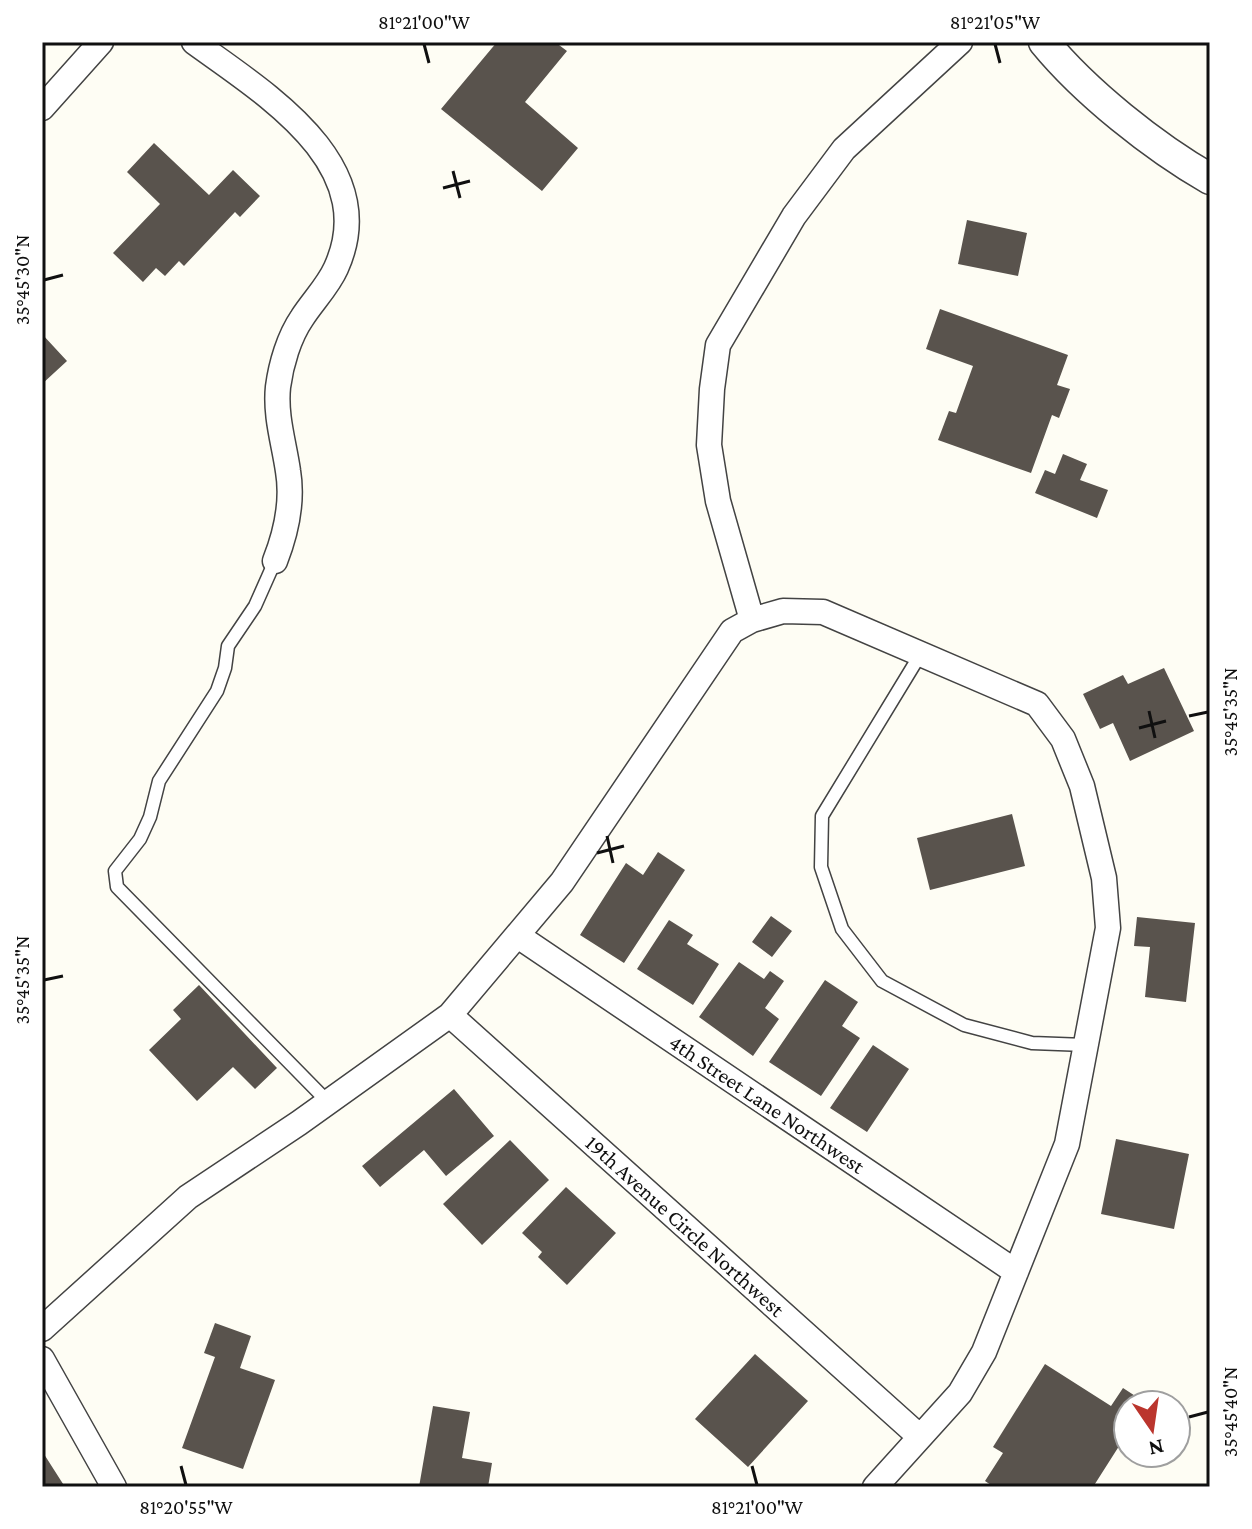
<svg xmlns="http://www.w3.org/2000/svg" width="1252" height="1529" font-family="'Crimson Pro',serif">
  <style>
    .building { fill: #59534d }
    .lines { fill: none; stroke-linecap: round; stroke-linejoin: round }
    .service-casing { stroke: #434343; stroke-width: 15 }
    .minor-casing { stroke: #434343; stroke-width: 27 }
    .tertiary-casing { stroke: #434343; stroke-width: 33 }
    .service { stroke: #fff; stroke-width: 12 }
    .minor { stroke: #fff; stroke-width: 24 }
    .tertiary { stroke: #fff; stroke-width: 30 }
    .ticks { fill: none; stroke: #101010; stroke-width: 3 }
    .labels { text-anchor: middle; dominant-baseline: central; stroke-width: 8; stroke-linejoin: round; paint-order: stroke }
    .street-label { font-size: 22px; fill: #101010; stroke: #fff }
    .neatline { fill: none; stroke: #101010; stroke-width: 3 }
    .ticks-label { font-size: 20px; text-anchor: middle; fill: #101010 }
  </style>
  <rect width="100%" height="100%" fill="#fefdf4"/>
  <path class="building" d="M497,42H555L567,51L525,102L578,148L542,191L441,109Z
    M154,143L209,195L233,170L260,196L240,217L235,212L184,266L179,261L165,276L156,268L143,282L113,253L160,204L127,172Z
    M967,220L1027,233L1018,276L958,264Z
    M940,309L1068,355L1057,385L1070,389L1059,418L1052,415L1031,473L938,440L949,411L956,413L973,366L926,349Z
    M42,334L67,361L42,384Z
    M1063,454L1087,464L1080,480L1108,490L1097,518L1035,493L1045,470L1055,474Z
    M1164,668L1194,731L1130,761L1113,723L1100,729L1083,694L1123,675L1128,684Z
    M1012,814L1025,866L930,890L917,838Z
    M658,852L685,870L624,963L580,935L626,863L643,875Z
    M771,916L792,931L772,957L752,942Z
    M1137,917L1195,923L1186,1002L1145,997L1150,947L1134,946Z
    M669,920L693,935L687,944L719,964L693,1005L637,969Z
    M739,962L764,979L770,971L784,981L765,1008L779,1019L753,1056L699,1017Z
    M825,980L858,1002L842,1026L860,1038L821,1096L769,1062Z
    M199,985L277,1068L255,1089L233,1067L197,1101L149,1050L181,1019L173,1010Z
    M873,1045L909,1069L867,1132L830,1108Z
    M454,1089L494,1136L446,1176L424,1150L380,1187L362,1166Z
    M1116,1139L1189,1154L1174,1229L1101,1214Z
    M510,1140L549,1180L482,1245L443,1204Z
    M566,1187L616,1233L567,1285L538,1257L542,1252L522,1233Z
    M215,1323L251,1336L240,1368L275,1380L243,1469L182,1448L215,1357L204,1353Z
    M755,1354L808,1401L748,1467L695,1419Z
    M1045,1364L1111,1406L1123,1388L1146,1403L1145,1405H1128V1432L1093,1487H994L985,1481L1003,1453L993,1447Z
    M433,1406L470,1412L462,1458L492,1463L488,1487H419Z
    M42,1451L65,1487H42Z"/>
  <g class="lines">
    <g class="service-casing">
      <path id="service" d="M275,561L255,606L228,646L225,668L217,691L159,781L150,817L140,839L115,871L117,887L328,1102
        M920,655L822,816L821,867L842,929L882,981L964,1025L1032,1043L1085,1045"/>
    </g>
    <g class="minor-casing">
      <path id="minor" d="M194,42C264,93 383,164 336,268C328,286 313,301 302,318C289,337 281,364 278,387C275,416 284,443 288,471C293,501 286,533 275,561
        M42,108L101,42
        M752,620L718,501L709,445L712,389L718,345L794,216L844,149L960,42
        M518,936L1016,1272
        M450,1015L920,1437
        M42,1329L188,1197L299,1123L450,1015L562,882L732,631L752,620L783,611L823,612L1037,704L1063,739L1082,786L1104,878L1108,928L1067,1144L984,1352L960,1393L875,1487
        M42,1359L114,1487"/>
    </g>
    <g class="tertiary-casing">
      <path id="tertiary" d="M1044,42C1085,92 1154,147 1210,179"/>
    </g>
    <use href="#service" class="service"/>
    <use href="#minor" class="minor"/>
    <use href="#tertiary" class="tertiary"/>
  </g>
  <path class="ticks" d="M424,44L429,63M995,44L1000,63M453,171L460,198M443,188L470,181M44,280L63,275M1149,711L1155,738M1189,716L1208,712M1139,728L1166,721M607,836L613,863M597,853L624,846M44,980L63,976M1189,1417L1208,1412M181,1466L186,1485M752,1466L757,1485"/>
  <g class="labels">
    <g class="street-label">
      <text transform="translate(767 1104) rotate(34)">4th Street Lane Northwest</text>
      <text transform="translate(685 1226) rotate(42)">19th Avenue Circle Northwest</text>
    </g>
  </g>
  <rect width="1252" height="1529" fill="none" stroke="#ffffff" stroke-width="88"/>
  <g transform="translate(1152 1429) rotate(167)"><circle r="38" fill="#ffffff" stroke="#9f9f9f" stroke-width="2"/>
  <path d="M0-6L14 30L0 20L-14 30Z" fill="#bb352d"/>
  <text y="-12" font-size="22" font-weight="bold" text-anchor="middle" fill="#101010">N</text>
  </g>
  <rect x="44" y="44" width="1164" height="1441" class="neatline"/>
  <g class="ticks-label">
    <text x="424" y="29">81°21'00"W</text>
    <text x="995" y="29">81°21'05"W</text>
    <text transform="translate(22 280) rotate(-90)" y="7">35°45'30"N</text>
    <text transform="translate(1230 712) rotate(-90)" y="7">35°45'35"N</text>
    <text transform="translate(22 980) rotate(-90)" y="7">35°45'35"N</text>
    <text transform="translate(1230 1412) rotate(-90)" y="7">35°45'40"N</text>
    <text x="186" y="1514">81°20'55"W</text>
    <text x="757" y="1514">81°21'00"W</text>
  </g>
</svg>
